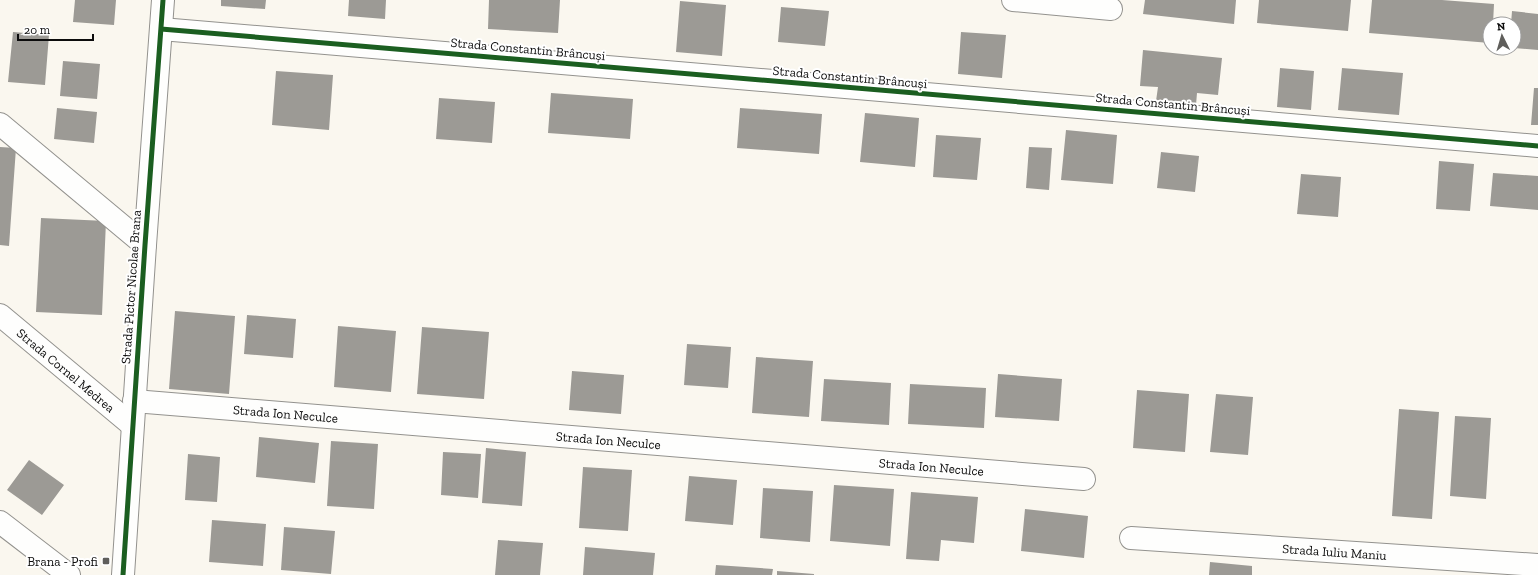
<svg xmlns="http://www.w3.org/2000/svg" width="1538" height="575" font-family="'Zilla Slab',serif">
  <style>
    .building { fill: #9c9a95 }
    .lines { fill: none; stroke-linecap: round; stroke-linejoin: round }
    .minor-casing { stroke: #93928e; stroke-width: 24 }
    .tertiary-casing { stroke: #93928e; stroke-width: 24 }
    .minor { stroke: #fefefd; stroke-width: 22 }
    .tertiary { stroke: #fefefd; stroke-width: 22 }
    .cycleway-casing { stroke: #fff; stroke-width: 8 }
    .cycleway { stroke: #1b5e20; stroke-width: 5 }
    .poi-dot { fill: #5f5e5b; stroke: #fff; stroke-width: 1.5 }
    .labels { text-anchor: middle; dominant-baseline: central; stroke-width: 4; stroke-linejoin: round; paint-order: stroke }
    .street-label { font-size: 13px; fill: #0c0c0c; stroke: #fff }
    .poi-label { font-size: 13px; fill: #0c0c0c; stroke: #fff; text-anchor: end }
  </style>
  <rect width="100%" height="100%" fill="#faf7ef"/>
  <path class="building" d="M75,0H116L114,25L73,22Z
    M221,0H266L265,9L221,6Z
    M349,0H386L385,19L348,16Z
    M489,0H560L558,33L488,29Z
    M1145,0H1236L1234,24L1143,14Z
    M1259,0H1351L1348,31L1257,23Z
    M1372,0H1442L1494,4L1493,24H1490V43L1369,33Z
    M680,1L726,5L722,56L676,52Z
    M781,7L829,11L825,46L778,42Z
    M1512,11L1538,14V50L1514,48V24H1511Z
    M13,32L49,35L45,85L8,82Z
    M961,32L1006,35L1002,78L958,74Z
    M1143,50L1222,58L1218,95L1197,93L1196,105L1156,101L1158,87L1140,86Z
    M63,61L100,64L97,99L60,96Z
    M1280,68L1314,71L1311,110L1277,107Z
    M1342,68L1403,73L1399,115L1338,110Z
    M276,71L333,75L329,130L272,125Z
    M1534,88H1538V125H1531Z
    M551,93L633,99L630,139L548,133Z
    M439,98L495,102L492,143L436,139Z
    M57,108L97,112L94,143L54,139Z
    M740,108L822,114L819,154L737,148Z
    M865,113L919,118L915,167L860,162Z
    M1066,130L1117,135L1113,184L1061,180Z
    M936,135L981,138L977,180L933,177Z
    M0,147L16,148L9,246L0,245Z
    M1029,147L1052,148L1049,190L1026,188Z
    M1161,152L1199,156L1195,192L1157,188Z
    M1439,161L1474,164L1470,211L1436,209Z
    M1493,173L1538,176V210L1490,206Z
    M1301,174L1341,177L1338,217L1297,214Z
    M41,218L106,221L102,315L36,312Z
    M175,311L235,316L229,394L169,389Z
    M247,315L296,319L293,358L244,354Z
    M338,326L396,331L391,392L334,387Z
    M422,327L489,332L484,399L417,394Z
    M687,344L731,347L728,388L684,385Z
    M756,357L813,361L809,417L752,413Z
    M572,371L624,375L621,414L569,410Z
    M998,374L1062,379L1059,421L995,417Z
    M824,379L891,383L889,425L821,421Z
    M910,384L986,388L984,428L908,424Z
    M1137,390L1189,394L1185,452L1133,448Z
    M1216,394L1253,397L1248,455L1210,452Z
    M1399,409L1439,412L1432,519L1392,516Z
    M1455,416L1491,418L1486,499L1450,496Z
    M259,437L319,443L315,483L256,477Z
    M331,441L378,444L374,509L327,506Z
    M486,448L526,452L522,506L482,503Z
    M443,452L481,454L478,498L441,495Z
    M188,454L220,457L217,502L185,500Z
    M29,460L64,485L42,515L7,490Z
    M583,467L632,470L628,531L579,528Z
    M689,476L737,480L733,525L685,521Z
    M834,485L894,489L890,546L830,541Z
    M763,488L813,491L810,542L760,538Z
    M911,492L978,497L974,543L941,540L939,561L906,559Z
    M1025,509L1088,516L1084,558L1021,551Z
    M212,520L266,524L263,566L209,562Z
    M284,527L335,531L331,574L281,570Z
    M498,540L543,543L540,575H495Z
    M585,547L655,553L653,575H583Z
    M1210,562L1252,566V575H1209Z
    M716,565L773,569L772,575H715Z
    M777,571L814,574V575H777Z"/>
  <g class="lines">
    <g class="minor-casing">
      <g id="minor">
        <path d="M1013,0L1111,9"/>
        <path d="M161,29L1538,146"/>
        <path d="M0,124L145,245"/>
        <path id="s1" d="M0,315L132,425"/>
        <path id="s2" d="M134,401L1084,479"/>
        <path d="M0,522L69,575"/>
        <path id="s3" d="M1131,538L1538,565"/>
      </g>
    </g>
    <g class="tertiary-casing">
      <path id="tertiary" d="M123,575L145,245L163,0"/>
    </g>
    <use href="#minor" class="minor"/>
    <use href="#tertiary" class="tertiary"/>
    <g class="cycleway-casing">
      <path id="cycleway" d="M161,29L1538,146
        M123,575L145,245L163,0"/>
    </g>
    <use href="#cycleway" class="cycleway"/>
  </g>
  <rect class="poi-dot" x="102" y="557" width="8" height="8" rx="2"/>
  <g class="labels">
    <g class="street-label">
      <text transform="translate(528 49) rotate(5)">Strada Constantin Brâncuși</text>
      <text transform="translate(850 77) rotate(5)">Strada Constantin Brâncuși</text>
      <text transform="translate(1173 104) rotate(5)">Strada Constantin Brâncuși</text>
      <text transform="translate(131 287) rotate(-86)">Strada Pictor Nicolae Brana</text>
      <text stroke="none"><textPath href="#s1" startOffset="86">Strada Cornel Medrea</textPath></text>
      <text stroke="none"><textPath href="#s2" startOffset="152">Strada Ion Neculce</textPath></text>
      <text stroke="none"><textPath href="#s2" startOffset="476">Strada Ion Neculce</textPath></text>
      <text stroke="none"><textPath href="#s2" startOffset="800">Strada Ion Neculce</textPath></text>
      <text stroke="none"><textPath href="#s3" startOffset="204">Strada Iuliu Maniu</textPath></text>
    </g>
    <g class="poi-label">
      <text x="98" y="561">Brana - Profi</text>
    </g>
  </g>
  <g transform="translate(1502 36) rotate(355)"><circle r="19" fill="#ffffff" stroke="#9e9e9e"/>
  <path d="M0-3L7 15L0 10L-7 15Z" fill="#5f5e5b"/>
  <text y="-6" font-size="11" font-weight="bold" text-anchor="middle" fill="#0c0c0c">N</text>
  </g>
  <path d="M18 34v6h75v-6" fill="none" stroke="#0c0c0c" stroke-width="2"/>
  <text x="24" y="34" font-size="12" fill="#0c0c0c" stroke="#ffffff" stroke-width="3" paint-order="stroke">20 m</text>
</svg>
